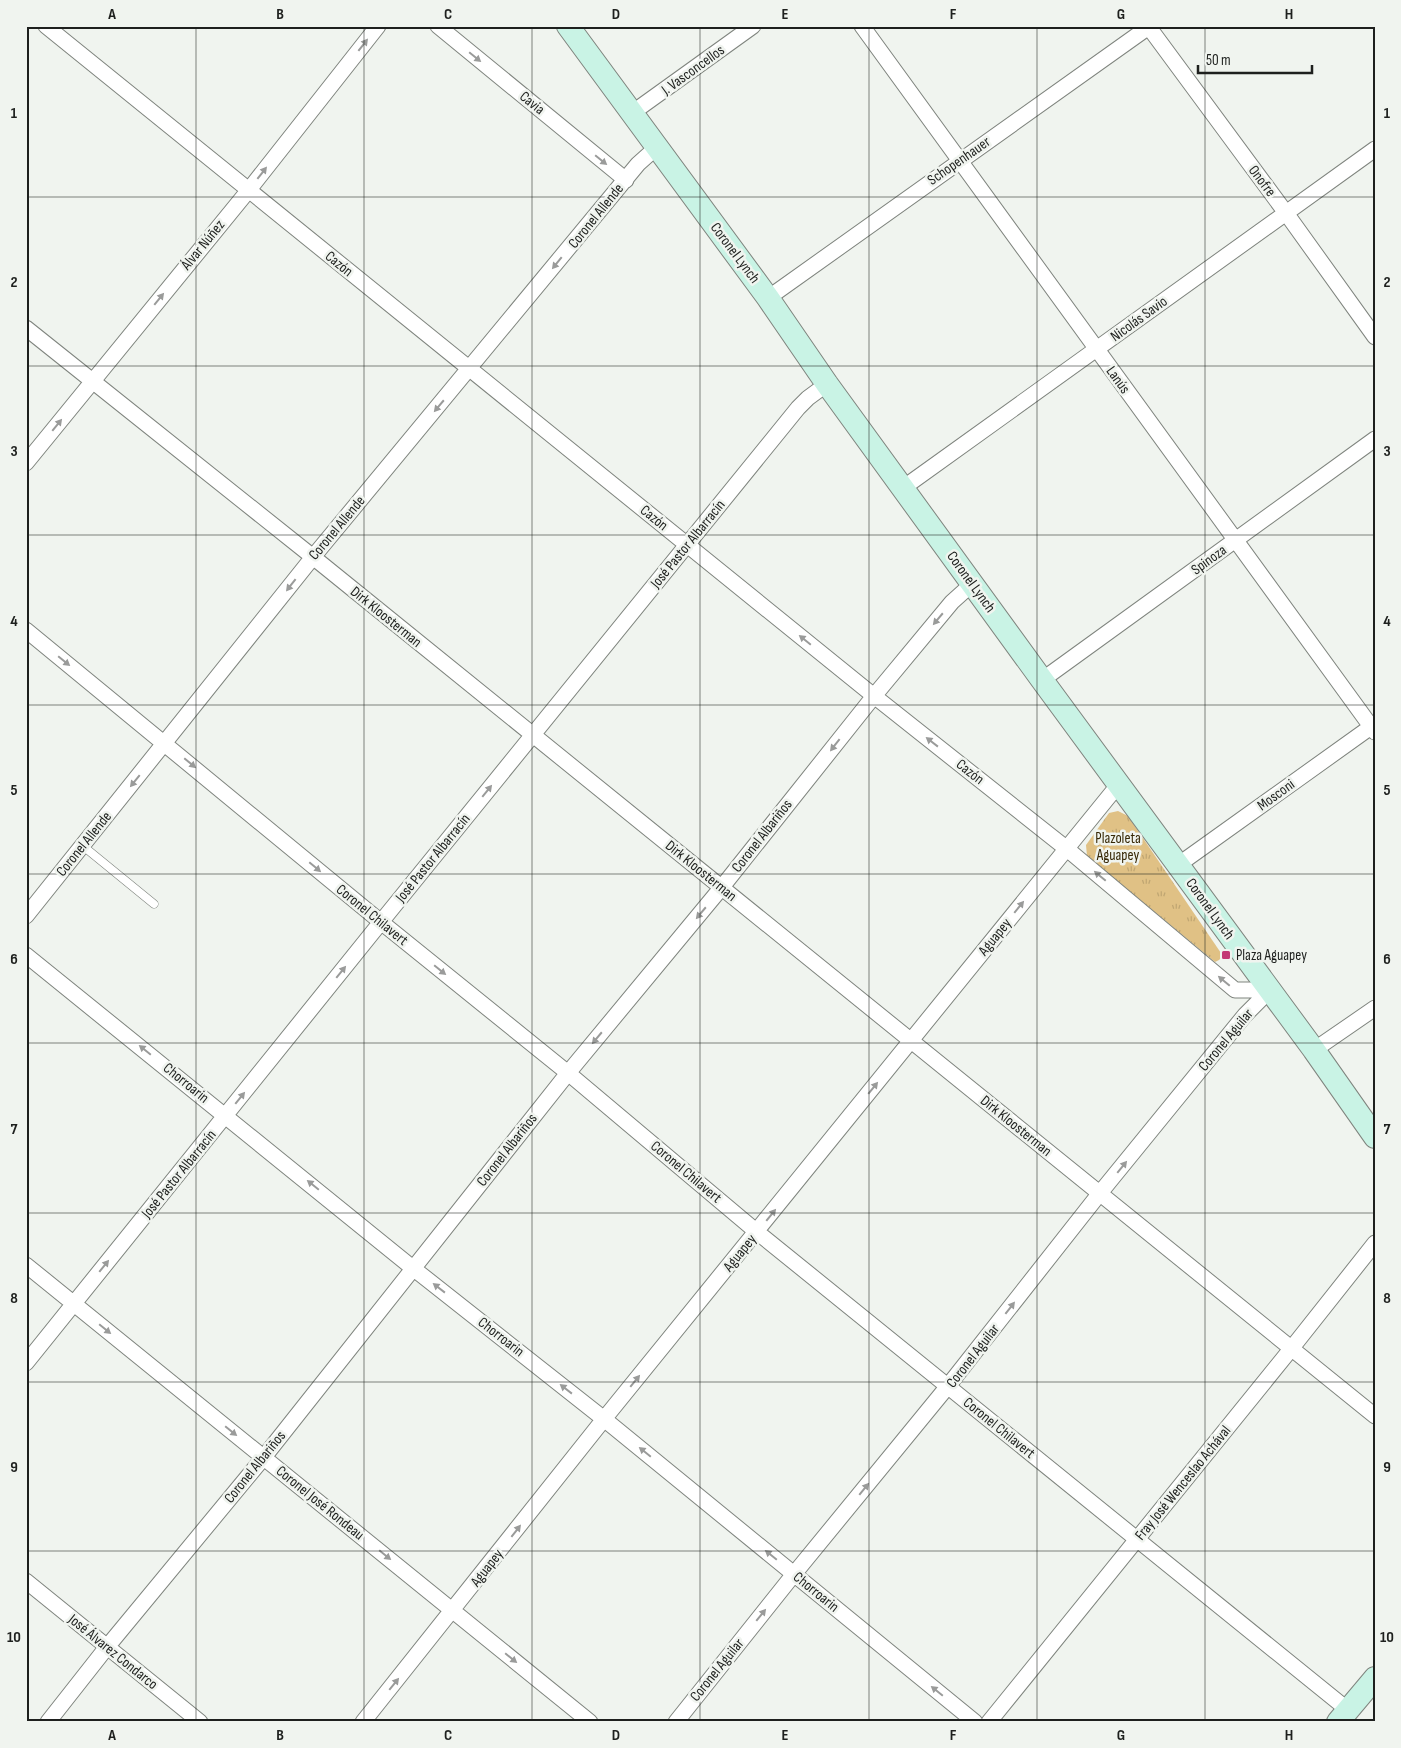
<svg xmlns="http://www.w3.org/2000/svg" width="1401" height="1748" font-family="'Sofia Sans Condensed',sans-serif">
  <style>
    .grass { fill: url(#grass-tufts) }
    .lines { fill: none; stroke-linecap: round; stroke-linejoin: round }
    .lane-casing { stroke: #7f847e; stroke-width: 9 }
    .street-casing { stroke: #7f847e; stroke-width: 17 }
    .secondary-casing { stroke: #7f847e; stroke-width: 24 }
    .lane { stroke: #fff; stroke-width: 8 }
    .street { stroke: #fff; stroke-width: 15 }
    .secondary { stroke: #c9f3e5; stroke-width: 22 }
    .oneway { fill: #9a9b9a }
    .grid { fill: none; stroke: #1e201e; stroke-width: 1; stroke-opacity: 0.55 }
    .poi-dot { fill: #c33a75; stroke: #f0f4ef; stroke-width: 2 }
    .labels { text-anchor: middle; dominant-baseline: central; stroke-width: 5; stroke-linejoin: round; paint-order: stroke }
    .street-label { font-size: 15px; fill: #1e201e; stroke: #f0f4ef }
    .park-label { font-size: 15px; fill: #362705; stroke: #f0f4ef }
    .poi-label { font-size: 15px; fill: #1e201e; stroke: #f0f4ef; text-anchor: start }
    .neatline { fill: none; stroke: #1e201e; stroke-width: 2 }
    .grid-label { font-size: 16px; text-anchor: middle; font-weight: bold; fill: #1e201e }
  </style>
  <defs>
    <pattern id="grass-tufts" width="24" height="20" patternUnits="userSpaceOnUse" patternTransform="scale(1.25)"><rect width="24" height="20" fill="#e0c185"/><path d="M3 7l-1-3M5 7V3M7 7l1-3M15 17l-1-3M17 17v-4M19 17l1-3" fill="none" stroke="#c0a672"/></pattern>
  </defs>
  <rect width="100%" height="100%" fill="#f0f4ef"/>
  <path class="grass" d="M1118,811L1128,816L1223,956L1219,960L1215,962L1087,856L1086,845L1109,813Z"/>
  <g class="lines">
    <g class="lane-casing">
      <path id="lane" d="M83,846L154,904"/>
    </g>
    <g class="street-casing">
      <path id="street" d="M46,26L874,696L1067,849L1235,990H1270
        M438,26L626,180
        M862,26L1375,732
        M1148,26L1286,213L1375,337
        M632,113L753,26
        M768,298L1150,26
        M26,328L313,557L1375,1416
        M26,463L248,191L378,26
        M903,488L1375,149
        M26,630L381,922L568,1073L757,1232L1348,1710
        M1042,680L1375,439
        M1178,865L1375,724
        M26,916L313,557L638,164L657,147
        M26,955L414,1269L604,1419L975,1722
        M1314,1050L1375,1008
        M26,1265L590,1722
        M26,1363L381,922L798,408L808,398L827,384
        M26,1581L200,1722
        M48,1722L107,1647L264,1457L568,1073L722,887L874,696L952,602L972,584
        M363,1722L604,1419L1119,784
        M676,1722L794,1574L948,1386L1100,1193L1245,1015L1270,990
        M989,1722L1291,1349L1375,1243"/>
    </g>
    <g class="secondary-casing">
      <path id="secondary" d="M568,26L768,298L827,384L1042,680L1314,1050L1375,1137
        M1338,1722L1375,1678"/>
    </g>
    <use href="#lane" class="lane"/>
    <use href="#street" class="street"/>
    <use href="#secondary" class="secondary"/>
  </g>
  <defs><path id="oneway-solid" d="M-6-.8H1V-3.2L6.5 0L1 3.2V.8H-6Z" transform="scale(1.25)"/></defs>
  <g class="oneway">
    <use href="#oneway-solid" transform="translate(363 45) rotate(-52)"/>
    <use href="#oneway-solid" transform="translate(475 57) rotate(39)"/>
    <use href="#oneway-solid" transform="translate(601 160) rotate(39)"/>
    <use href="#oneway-solid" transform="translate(262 173) rotate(-52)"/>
    <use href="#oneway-solid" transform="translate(557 263) rotate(129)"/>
    <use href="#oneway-solid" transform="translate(159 299) rotate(-51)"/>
    <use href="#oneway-solid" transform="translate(439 406) rotate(130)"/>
    <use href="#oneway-solid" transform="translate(57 425) rotate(-51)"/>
    <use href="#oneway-solid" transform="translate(291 585) rotate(128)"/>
    <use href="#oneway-solid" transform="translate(938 619) rotate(130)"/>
    <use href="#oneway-solid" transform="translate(805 640) rotate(-141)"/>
    <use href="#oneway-solid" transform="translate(64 661) rotate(39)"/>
    <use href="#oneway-solid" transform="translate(932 742) rotate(-142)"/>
    <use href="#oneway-solid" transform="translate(835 745) rotate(128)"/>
    <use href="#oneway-solid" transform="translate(190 763) rotate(40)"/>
    <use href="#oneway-solid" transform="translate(135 781) rotate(129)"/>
    <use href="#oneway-solid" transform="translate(487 791) rotate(-51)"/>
    <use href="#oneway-solid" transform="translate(315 867) rotate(40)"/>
    <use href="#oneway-solid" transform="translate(1100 876) rotate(-140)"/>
    <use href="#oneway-solid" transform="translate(1019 907) rotate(-51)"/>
    <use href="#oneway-solid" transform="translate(701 913) rotate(130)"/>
    <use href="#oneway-solid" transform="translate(440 970) rotate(39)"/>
    <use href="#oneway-solid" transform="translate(341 972) rotate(-51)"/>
    <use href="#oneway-solid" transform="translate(1224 981) rotate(-140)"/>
    <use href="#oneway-solid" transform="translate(597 1038) rotate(130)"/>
    <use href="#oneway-solid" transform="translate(145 1050) rotate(-141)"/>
    <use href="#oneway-solid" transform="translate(873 1088) rotate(-51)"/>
    <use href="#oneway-solid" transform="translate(240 1098) rotate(-51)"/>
    <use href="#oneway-solid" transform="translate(1122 1167) rotate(-51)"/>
    <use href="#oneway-solid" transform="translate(313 1185) rotate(-141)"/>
    <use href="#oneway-solid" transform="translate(771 1215) rotate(-51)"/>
    <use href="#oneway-solid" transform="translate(104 1266) rotate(-51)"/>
    <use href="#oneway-solid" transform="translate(439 1288) rotate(-142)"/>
    <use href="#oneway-solid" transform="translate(1010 1308) rotate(-52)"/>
    <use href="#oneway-solid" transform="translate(105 1329) rotate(39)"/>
    <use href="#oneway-solid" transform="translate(635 1381) rotate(-51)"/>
    <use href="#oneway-solid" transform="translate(566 1389) rotate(-142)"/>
    <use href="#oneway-solid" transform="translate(231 1431) rotate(39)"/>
    <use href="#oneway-solid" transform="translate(645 1452) rotate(-141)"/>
    <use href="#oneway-solid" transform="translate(864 1489) rotate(-51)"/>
    <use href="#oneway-solid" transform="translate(516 1531) rotate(-52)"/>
    <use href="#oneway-solid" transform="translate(385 1555) rotate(39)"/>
    <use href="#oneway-solid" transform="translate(771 1555) rotate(-141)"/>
    <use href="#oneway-solid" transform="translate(761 1615) rotate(-51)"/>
    <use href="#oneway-solid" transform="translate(511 1658) rotate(39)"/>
    <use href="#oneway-solid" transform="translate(394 1684) rotate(-51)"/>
    <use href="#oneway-solid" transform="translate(937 1691) rotate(-141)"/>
  </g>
  <path class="grid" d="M196,26V1722M364,26V1722M532,26V1722M700,26V1722M869,26V1722M1037,26V1722M1205,26V1722M26,197H1375M26,366H1375M26,535H1375M26,705H1375M26,874H1375M26,1043H1375M26,1213H1375M26,1382H1375M26,1551H1375"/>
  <rect class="poi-dot" x="1221" y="950" width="10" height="10" rx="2.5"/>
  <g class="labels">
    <g class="street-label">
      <text transform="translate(693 70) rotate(-36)">J. Vasconcellos</text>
      <text transform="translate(532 103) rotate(39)">Cavia</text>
      <text transform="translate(959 161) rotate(-35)">Schopenhauer</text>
      <text transform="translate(1262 181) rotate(53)">Onofre</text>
      <text transform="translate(596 216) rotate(-51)">Coronel Allende</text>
      <text transform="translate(203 245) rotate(-51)">Álvar Núñez</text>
      <text transform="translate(735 253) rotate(53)">Coronel Lynch</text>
      <text transform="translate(339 264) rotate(39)">Cazón</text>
      <text transform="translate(1139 319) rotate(-36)">Nicolás Savio</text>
      <text transform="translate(1118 380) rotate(54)">Lanús</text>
      <text transform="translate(654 518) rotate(39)">Cazón</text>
      <text transform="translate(337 528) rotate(-50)">Coronel Allende</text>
      <text transform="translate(688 544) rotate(-51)">José Pastor Albarracín</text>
      <text transform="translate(1209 560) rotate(-36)">Spinoza</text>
      <text transform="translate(971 582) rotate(54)">Coronel Lynch</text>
      <text transform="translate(386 617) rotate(39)">Dirk Kloosterman</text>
      <text transform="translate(970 772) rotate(38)">Cazón</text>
      <text transform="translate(1276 795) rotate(-36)">Mosconi</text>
      <text transform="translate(762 836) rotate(-52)">Coronel Albariños</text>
      <text transform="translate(84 844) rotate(-51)">Coronel Allende</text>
      <text transform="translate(433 858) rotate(-51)">José Pastor Albarracín</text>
      <text transform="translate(701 871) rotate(39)">Dirk Kloosterman</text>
      <text transform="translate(1210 909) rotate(54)">Coronel Lynch</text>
      <text transform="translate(372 915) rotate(39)">Coronel Chilavert</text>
      <text transform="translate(995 937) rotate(-51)">Aguapey</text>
      <text transform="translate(1226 1040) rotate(-50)">Coronel Aguilar</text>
      <text transform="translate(186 1083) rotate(39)">Chorroarin</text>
      <text transform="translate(1016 1126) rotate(39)">Dirk Kloosterman</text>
      <text transform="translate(507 1150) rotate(-52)">Coronel Albariños</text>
      <text transform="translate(686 1172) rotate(40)">Coronel Chilavert</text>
      <text transform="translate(179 1174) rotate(-51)">José Pastor Albarracín</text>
      <text transform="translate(740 1253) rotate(-51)">Aguapey</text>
      <text transform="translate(501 1337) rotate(38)">Chorroarin</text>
      <text transform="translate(973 1356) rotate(-52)">Coronel Aguilar</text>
      <text transform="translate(999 1428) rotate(39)">Coronel Chilavert</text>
      <text transform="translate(255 1467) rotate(-51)">Coronel Albariños</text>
      <text transform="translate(1183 1483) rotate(-51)">Fray José Wenceslao Achával</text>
      <text transform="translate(320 1503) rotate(39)">Coronel José Rondeau</text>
      <text transform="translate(487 1568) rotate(-52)">Aguapey</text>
      <text transform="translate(816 1592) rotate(39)">Chorroarin</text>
      <text transform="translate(113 1652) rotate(39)">José Álvarez Condarco</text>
      <text transform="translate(717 1670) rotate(-51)">Coronel Aguilar</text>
    </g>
    <g class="park-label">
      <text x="1118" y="838">Plazoleta<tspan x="1118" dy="17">Aguapey</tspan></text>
    </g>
    <g class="poi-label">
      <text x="1236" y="955">Plaza Aguapey</text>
    </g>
  </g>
  <rect width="1401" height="1748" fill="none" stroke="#f0f4ef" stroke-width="55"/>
  <path d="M1198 65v8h114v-8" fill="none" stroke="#1e201e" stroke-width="2.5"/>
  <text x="1206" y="65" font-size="15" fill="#1e201e" stroke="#f0f4ef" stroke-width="4" paint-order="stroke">50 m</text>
  <rect x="28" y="28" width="1346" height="1692" class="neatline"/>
  <g class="grid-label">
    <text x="112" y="19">A</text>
    <text x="280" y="19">B</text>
    <text x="448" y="19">C</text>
    <text x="616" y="19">D</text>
    <text x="785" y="19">E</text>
    <text x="953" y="19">F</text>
    <text x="1121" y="19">G</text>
    <text x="1289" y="19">H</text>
    <text x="14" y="118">1</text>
    <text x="1387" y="118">1</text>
    <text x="14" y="287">2</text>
    <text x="1387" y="287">2</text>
    <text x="14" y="456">3</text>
    <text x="1387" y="456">3</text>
    <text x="14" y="626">4</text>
    <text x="1387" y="626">4</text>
    <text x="14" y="795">5</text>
    <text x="1387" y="795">5</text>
    <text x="14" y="964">6</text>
    <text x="1387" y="964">6</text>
    <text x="14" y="1134">7</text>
    <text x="1387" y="1134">7</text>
    <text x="14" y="1303">8</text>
    <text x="1387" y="1303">8</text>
    <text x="14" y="1472">9</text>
    <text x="1387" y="1472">9</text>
    <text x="14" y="1642">10</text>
    <text x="1387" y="1642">10</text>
    <text x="112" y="1740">A</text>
    <text x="280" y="1740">B</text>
    <text x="448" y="1740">C</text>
    <text x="616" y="1740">D</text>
    <text x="785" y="1740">E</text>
    <text x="953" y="1740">F</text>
    <text x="1121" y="1740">G</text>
    <text x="1289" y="1740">H</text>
  </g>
</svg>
